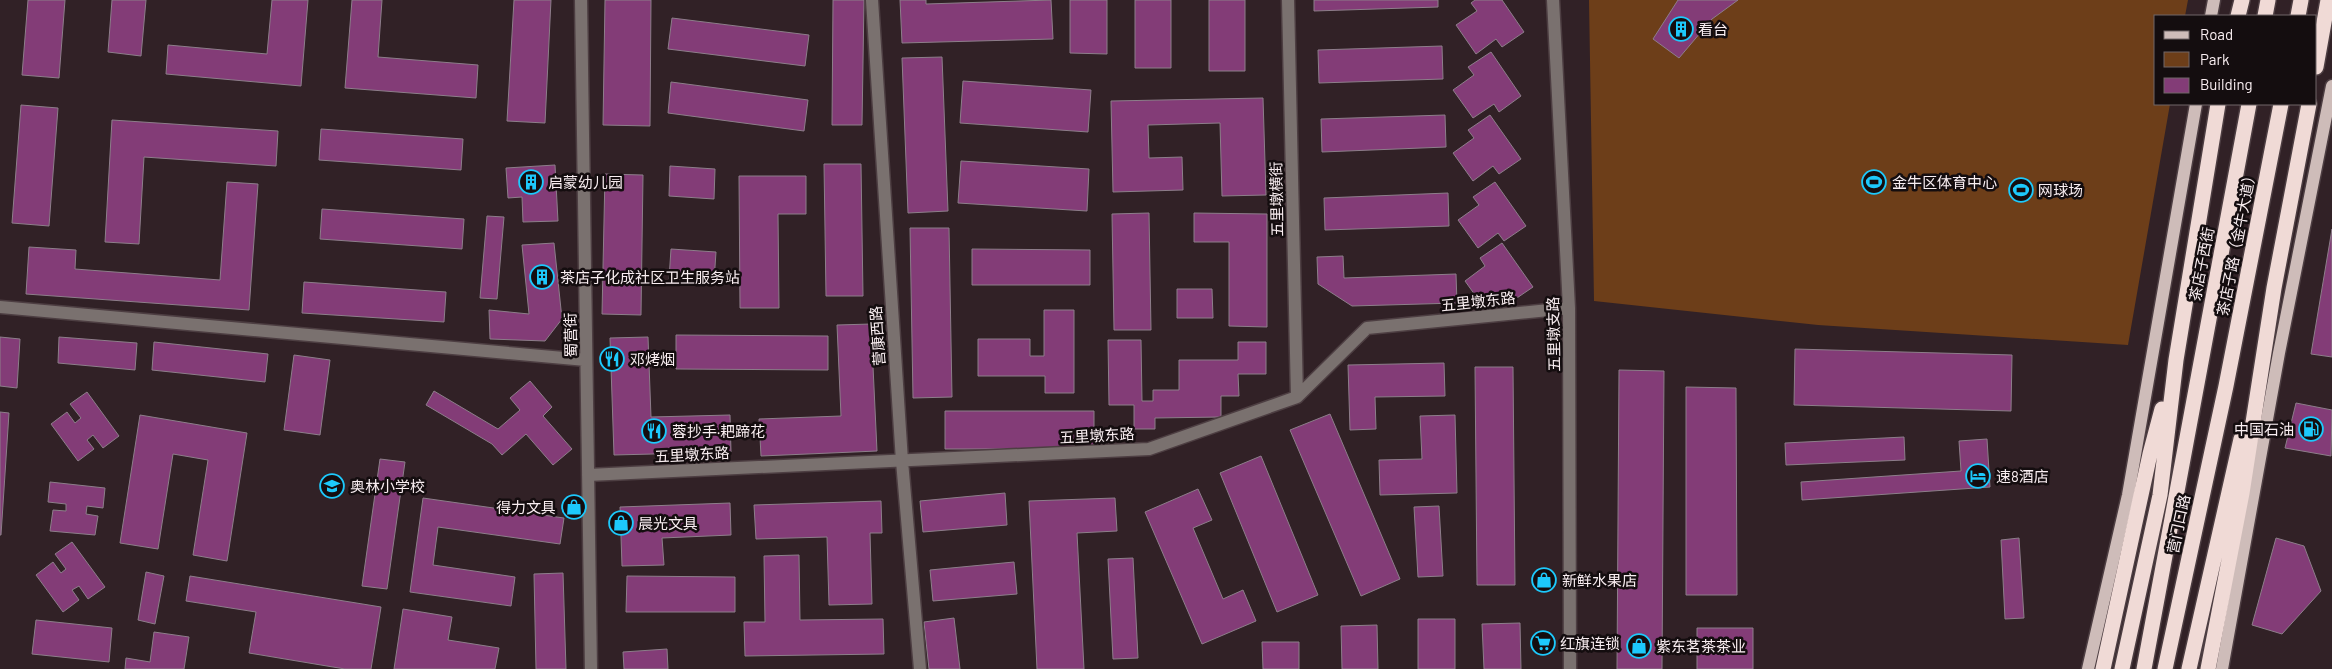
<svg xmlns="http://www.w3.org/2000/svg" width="2332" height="669" font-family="Barlow,'Noto Sans SC',sans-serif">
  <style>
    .green { fill: #6d3e19 }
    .building { fill: #833c77; stroke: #8d7e8a }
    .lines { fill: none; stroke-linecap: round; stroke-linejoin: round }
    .minor-casing { stroke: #4d3e42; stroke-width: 15 }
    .major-casing { stroke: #4d3e42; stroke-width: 15 }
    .highway-casing { stroke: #4d3e42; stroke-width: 18 }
    .minor { stroke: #7a716f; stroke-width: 12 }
    .major { stroke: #cebcb9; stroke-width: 12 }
    .highway { stroke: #f0dad6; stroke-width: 15 }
    .labels { text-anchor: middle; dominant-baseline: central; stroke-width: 5; stroke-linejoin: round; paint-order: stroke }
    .poi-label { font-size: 15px; fill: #f9eef1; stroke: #140d0f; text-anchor: start }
    .street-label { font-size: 15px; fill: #f9eef1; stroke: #140d0f }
  </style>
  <rect width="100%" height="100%" fill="#312126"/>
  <path class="green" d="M1589,0H2188L2185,16H2156V104H2170L2128,345L1818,325L1594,301Z"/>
  <path class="building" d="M28,0H65L59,78L22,75Z
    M112,0H146L141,56L108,52Z
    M272,0H308L301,86L166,74L168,45L267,54Z
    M352,0H382L378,57L478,65L476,98L345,88Z
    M514,0H551L545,123L507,121Z
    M605,0H651L650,126L603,125Z
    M833,0H864L862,125H832Z
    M900,0H926V4L1051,0L1053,39L902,43Z
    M1070,0H1107V54L1070,53Z
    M1135,0H1171V68H1135Z
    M1209,0H1245V71H1209Z
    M1314,0H1438V7L1314,11Z
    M1475,0H1502L1524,32L1502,47L1496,39L1476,54L1456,25L1477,11L1471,3Z
    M1678,0H1738L1712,19L1679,58L1653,39Z
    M672,18L809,35L805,66L668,49Z
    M1442,46L1443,79L1319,83L1318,50Z
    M1491,52L1521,96L1499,112L1494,104L1473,118L1453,90L1474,75L1468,67Z
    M942,57L948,211L908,213L902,58Z
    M963,81L1091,90L1088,132L960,123Z
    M671,82L808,100L804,131L668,113Z
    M1263,98L1266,195L1222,196L1220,123L1148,125L1149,158L1182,157L1183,190L1113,192L1111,101Z
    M21,105L58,108L49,226L12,223Z
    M1445,115L1446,147L1322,152L1321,119Z
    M1490,115L1521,159L1499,174L1493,166L1473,181L1453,153L1474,138L1468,130Z
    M112,120L278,131L276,166L144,157L139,244L105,242Z
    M321,129L463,139L461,170L319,160Z
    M961,161L1089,169L1087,211L958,203Z
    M824,164H861L863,296H826Z
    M555,165L558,221L523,222L522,197L508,198L506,168Z
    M670,166L715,169L714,199L669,196Z
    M605,174L643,175L641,315L602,314Z
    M739,176H806V214H778L779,308H740Z
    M227,182L258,184L249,310L26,294L29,247L76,250L75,269L220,280Z
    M1495,182L1526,226L1504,241L1498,233L1478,248L1458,220L1479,205L1473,197Z
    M1448,193L1449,226L1325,230L1324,198Z
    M322,209L464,219L462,249L320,239Z
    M1149,213L1151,330H1114L1112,214Z
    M1194,213L1267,214V327L1229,326V242H1194Z
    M487,216L504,217L497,299L480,298Z
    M910,228H949L952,397L913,398Z
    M2332,229V357L2311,354Z
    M554,243L562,319L545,341L490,339L489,310L529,314L522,245Z
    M1502,243L1533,287L1511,302L1505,294L1485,309L1465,281L1485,266L1480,258Z
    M671,249L716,252L714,282L669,279Z
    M972,249L1090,250V285H972Z
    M1343,256L1344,278L1456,274L1457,303L1352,306L1318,284L1317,257Z
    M304,282L446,292L444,322L302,313Z
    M1177,289H1212L1213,318H1177Z
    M1044,310H1074V393H1045V376H978V339H1030V356H1044Z
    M871,324L877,451L761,456L759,419L841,416L837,325Z
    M676,335L828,336V370L676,369Z
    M0,337L20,339L17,388L0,386Z
    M59,337L137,343L135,370L58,363Z
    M648,337L651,417L730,415L731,452L614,455L610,338Z
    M1108,340H1141L1142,401H1153V390H1179V360H1238V342H1266V374H1238L1239,396H1221V417L1155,418V429H1134V405H1109Z
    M154,342L268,354L265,382L152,370Z
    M1795,349L2012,355L2011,411L1794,405Z
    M294,355L330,360L320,435L284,430Z
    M1444,363L1445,396L1375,397L1376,429L1350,430L1348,365Z
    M1475,367H1513L1515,585H1477Z
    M1619,370L1664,371L1662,669H1617Z
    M530,381L552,407L543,416L572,449L553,465L526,434L502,455L492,444L426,405L434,391L498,429L520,410L510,398Z
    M1686,387L1736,388L1737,595H1686Z
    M87,392L119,436L103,448L93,435L87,440L94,449L78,461L51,424L67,412L75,423L81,418L70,404Z
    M2296,403L2332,410L2331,456L2285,448Z
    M945,411H1094V449H945Z
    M0,412L9,413L1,535H0Z
    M1330,414L1400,579L1361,596L1290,430Z
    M140,415L247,433L227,561L193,555L208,460L173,454L158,549L120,543Z
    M1455,415L1457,493L1380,495L1379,460L1422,459L1420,416Z
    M1904,437L1905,460L1786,465L1785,443Z
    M1987,439L1990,487L1802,500L1801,482L1961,471L1959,441Z
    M1261,456L1318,595L1277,612L1220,473Z
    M380,459L405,462L387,589L362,586Z
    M50,482L105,488L103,508L87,506L86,514L98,516L95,535L50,531L53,510L66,511V504L48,502Z
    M1198,489L1212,520L1193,528L1223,599L1243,590L1256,621L1202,644L1145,512Z
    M1005,493L1007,525L923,532L920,501Z
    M423,498L564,518L560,544L438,527L433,565L515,577L511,606L410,592Z
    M1115,498L1117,531L1077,533L1084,669H1037L1029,501Z
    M881,501L882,533H870L872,604L829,605L827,537L756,539L754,505Z
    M730,503L731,535L662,538L664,565L622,566L620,507Z
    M1439,506L1443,576L1418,577L1414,507Z
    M2019,538L2024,618L2005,619L2001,540Z
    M2276,538L2304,546L2321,591L2282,634L2252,625Z
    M72,542L105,587L88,599L79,586L72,590L79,600L63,612L36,575L53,562L61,573L66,569L55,554Z
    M799,555L800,620L883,619L884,654L745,656L744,622H765L764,556Z
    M1133,558L1138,658L1113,659L1108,559Z
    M1014,562L1017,594L933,601L930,570Z
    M146,572L164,576L155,624L138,620Z
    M563,573L566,669H536L534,574Z
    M190,576L381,607L371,669H345L249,653L256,612L186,601Z
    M627,576L735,577V612H626Z
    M403,609L452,617L448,640L499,648L495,669H394Z
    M954,618L960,669H929L924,622Z
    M1418,619H1455V669H1418Z
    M36,620L112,628L109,662L32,654Z
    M1520,623L1521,669H1484L1482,624Z
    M1377,625L1378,669H1342L1341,626Z
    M1697,628H1753V669H1697Z
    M154,632L189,637L184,669H125L126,658L150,662Z
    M1262,642H1299V669H1263Z
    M667,649L668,669H624L623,652Z"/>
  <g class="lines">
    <g class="minor-casing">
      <path id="minor" d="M581,0L591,669
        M872,0L902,461L920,669
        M1288,0L1297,397
        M1553,0L1569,308L1570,669
        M0,307L586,360
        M588,475L1149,449L1297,397L1367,328L1569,308"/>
    </g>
    <g class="major-casing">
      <path id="major" d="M2211,16L2214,0
        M2088,669L2128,495L2196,104
        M2222,669L2279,353L2332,86"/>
    </g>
    <g class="highway-casing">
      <path id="highway" d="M2238,16L2242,0
        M2265,16L2268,0
        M2298,16L2301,0
        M2316,67L2328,0
        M2103,669L2150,454L2162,409
        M2122,669L2160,495L2176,360L2218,104
        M2144,669L2249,104
        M2165,669L2226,386L2281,104
        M2189,669L2241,439
        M2208,669L2242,493L2274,288L2309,104"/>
    </g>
    <use href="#minor" class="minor"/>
    <use href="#major" class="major"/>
    <use href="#highway" class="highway"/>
  </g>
  <defs>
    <g id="building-ring" transform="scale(1.25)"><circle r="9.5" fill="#140d0f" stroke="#1dc9fc" stroke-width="1.5"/><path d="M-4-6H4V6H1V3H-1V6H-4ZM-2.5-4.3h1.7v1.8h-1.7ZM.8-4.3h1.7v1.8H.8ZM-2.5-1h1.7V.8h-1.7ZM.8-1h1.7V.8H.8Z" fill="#1dc9fc"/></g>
    <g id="stadium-ring" transform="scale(1.25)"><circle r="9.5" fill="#140d0f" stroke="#1dc9fc" stroke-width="1.5"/><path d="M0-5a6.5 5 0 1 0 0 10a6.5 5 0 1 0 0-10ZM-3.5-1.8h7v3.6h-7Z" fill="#1dc9fc"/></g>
    <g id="restaurant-ring" transform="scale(1.25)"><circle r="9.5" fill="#140d0f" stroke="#1dc9fc" stroke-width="1.5"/><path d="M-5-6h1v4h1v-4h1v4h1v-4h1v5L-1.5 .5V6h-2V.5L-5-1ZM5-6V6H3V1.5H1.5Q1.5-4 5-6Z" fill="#1dc9fc"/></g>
    <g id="fuel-ring" transform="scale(1.25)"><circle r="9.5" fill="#140d0f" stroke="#1dc9fc" stroke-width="1.5"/><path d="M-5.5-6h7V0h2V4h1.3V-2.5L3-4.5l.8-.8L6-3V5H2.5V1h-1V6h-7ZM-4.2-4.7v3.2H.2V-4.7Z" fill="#1dc9fc"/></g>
    <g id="hotel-ring" transform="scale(1.25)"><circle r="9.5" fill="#140d0f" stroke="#1dc9fc" stroke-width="1.5"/><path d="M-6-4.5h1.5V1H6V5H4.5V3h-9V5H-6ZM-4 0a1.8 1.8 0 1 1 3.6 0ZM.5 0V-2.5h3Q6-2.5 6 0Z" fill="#1dc9fc"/></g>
    <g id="school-ring" transform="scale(1.25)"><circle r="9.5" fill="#140d0f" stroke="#1dc9fc" stroke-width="1.5"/><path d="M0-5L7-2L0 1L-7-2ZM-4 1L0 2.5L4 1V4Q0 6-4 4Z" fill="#1dc9fc"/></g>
    <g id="shop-ring" transform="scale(1.25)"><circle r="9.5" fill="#140d0f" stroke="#1dc9fc" stroke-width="1.5"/><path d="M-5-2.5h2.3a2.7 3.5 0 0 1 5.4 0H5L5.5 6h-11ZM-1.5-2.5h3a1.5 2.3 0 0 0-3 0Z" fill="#1dc9fc"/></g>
    <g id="supermarket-ring" transform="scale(1.25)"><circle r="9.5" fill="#140d0f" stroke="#1dc9fc" stroke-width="1.5"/><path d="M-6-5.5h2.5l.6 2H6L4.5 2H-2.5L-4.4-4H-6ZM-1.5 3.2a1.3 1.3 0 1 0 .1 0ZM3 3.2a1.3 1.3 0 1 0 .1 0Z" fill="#1dc9fc"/></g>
  </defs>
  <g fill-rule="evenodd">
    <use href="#building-ring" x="1681" y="29"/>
    <use href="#building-ring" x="531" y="182"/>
    <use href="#stadium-ring" x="1874" y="182"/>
    <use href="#stadium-ring" x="2021" y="190"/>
    <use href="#building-ring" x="542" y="277"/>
    <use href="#restaurant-ring" x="612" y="359"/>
    <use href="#fuel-ring" x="2311" y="429"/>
    <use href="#restaurant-ring" x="654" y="431"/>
    <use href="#hotel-ring" x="1978" y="476"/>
    <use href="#school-ring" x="332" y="486"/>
    <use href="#shop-ring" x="574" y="507"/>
    <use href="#shop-ring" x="621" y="523"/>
    <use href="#shop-ring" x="1544" y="580"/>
    <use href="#supermarket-ring" x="1543" y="643"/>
    <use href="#shop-ring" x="1639" y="646"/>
  </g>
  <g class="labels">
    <g class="poi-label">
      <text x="1698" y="29">看台</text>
      <text x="548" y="182">启蒙幼儿园</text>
      <text x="1892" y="182">金牛区体育中心</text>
      <text x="2038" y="190">网球场</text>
      <text x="560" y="277">茶店子化成社区卫生服务站</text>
      <text x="630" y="359">邓烤烟</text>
      <text x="2294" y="429" text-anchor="end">中国石油</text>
      <text x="672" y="431">蓉抄手·耙蹄花</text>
      <text x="1996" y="476">速8酒店</text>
      <text x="350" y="486">奥林小学校</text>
      <text x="556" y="507" text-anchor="end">得力文具</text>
      <text x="638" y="523">晨光文具</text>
      <text x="1562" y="580">新鲜水果店</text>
      <text x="1560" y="643">红旗连锁</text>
      <text x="1656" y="646">紫东茗茶茶业</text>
    </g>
    <g class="street-label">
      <text transform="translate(1276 199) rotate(-91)">五里墩横街</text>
      <text transform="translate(2236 242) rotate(-79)">茶店子路（金牛大道）</text>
      <text transform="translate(2201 264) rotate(-79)">茶店子西街</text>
      <text transform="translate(1478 301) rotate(-6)">五里墩东路</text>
      <text transform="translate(1553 334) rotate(-91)">五里墩支路</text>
      <text transform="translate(570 335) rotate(-91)">蜀营街</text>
      <text transform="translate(877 336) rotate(-94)">营康西路</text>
      <text transform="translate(1097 435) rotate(-3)">五里墩东路</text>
      <text transform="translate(692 454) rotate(-3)">五里墩东路</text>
      <text transform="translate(2178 524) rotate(-78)">营门口路</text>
    </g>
  </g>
  <rect x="2154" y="15" width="162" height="90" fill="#140d0f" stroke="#706769"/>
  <rect x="2164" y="31" width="25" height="8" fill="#cebcb9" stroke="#706769"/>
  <text x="2200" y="40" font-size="15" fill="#f9eef1">Road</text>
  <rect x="2164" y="52" width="25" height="15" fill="#6d3e19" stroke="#706769"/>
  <text x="2200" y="65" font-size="15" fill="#f9eef1">Park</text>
  <rect x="2164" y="78" width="25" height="15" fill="#833c77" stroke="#706769"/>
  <text x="2200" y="90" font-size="15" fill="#f9eef1">Building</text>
</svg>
